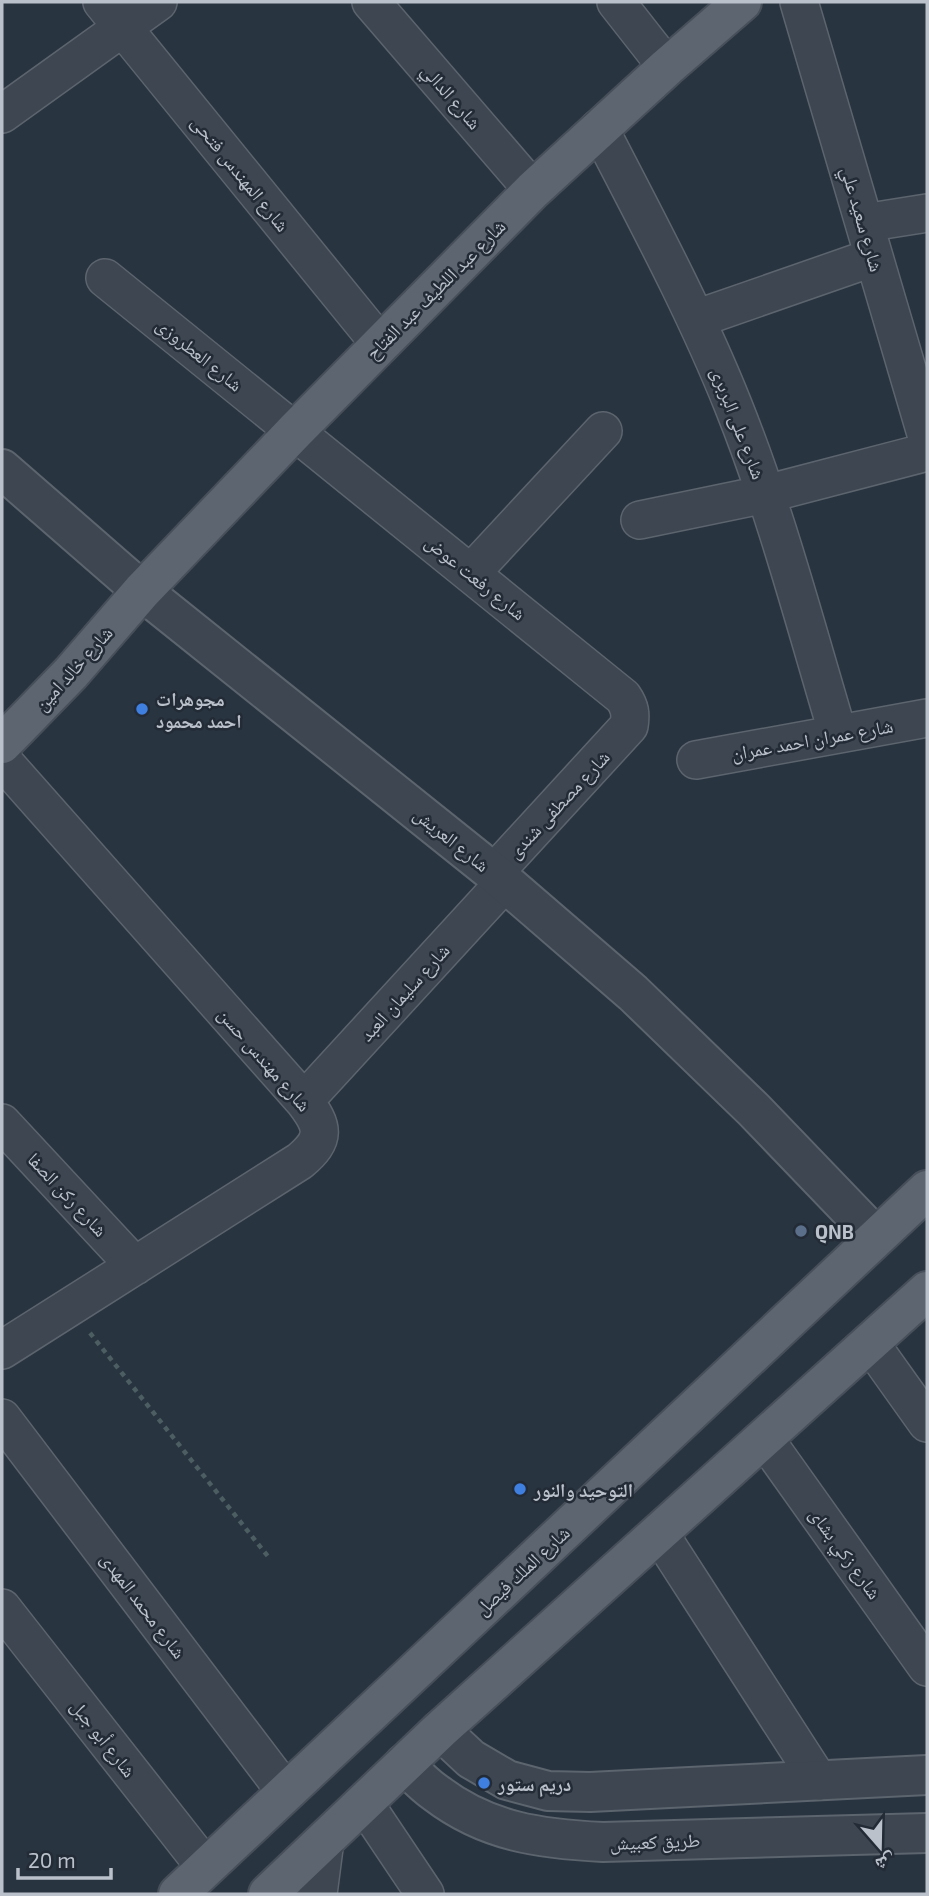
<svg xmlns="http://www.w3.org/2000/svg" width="929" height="1896" font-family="'Exo 2','Noto Naskh Arabic',sans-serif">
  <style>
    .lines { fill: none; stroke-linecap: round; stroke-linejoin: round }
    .minor-casing { stroke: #5c646e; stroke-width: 40 }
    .tertiary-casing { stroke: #5c646e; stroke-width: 42 }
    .primary-casing { stroke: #474f5a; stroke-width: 42 }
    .path { stroke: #4c5e61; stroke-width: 4.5; stroke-dasharray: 5 5; stroke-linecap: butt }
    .minor { stroke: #3d4651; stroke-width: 37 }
    .tertiary { stroke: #3d4651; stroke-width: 38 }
    .primary { stroke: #5c6570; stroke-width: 38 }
    .shop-dot { fill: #3f7fe0; stroke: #222b36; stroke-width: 2.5 }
    .service-dot { fill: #5c6f8a; stroke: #222b36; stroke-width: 2.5 }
    .labels { text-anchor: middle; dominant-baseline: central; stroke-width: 5; stroke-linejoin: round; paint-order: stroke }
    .street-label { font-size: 19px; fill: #bbc1cb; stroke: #222b36 }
    .poi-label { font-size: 19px; font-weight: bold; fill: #bbc1cb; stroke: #222b36; text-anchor: start }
  </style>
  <rect width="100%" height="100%" fill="#293441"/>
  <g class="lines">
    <g class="minor-casing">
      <path id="minor" d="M102,2L381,345
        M371,2L533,190
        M616,2L667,67
        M799,2L927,437
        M2,114L158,2
        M599,128C646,219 695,310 733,405C776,512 805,624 838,734
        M864,223L927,213
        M105,278L623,697C630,707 631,714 629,726L494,873
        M696,319L874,257
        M640,520L766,494L927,452
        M471,573L603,431
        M2,760L304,1101C324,1127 326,1139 300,1161L2,1350
        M696,760L927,718
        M304,1101L505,882
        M2,1123L135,1266
        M870,1343L927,1423
        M2,1418L286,1792
        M764,1438L927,1667
        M659,1533L819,1781
        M2,1608L206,1868
        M364,1803L425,1894
        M318,1894L325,1840"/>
    </g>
    <g class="tertiary-casing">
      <path id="tertiary" d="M2,469L142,591L494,873L633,993L754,1110L876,1237
        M440,1730L471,1759L507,1780L548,1791L590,1792L927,1775
        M404,1764C414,1774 424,1785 436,1793C487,1832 541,1839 603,1842L927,1833"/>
    </g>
    <g class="primary-casing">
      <path id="primary" d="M2,744L71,673L142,591L295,431L533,190L667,67L742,2
        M178,1894L927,1190
        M268,1894L440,1730L927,1291"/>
    </g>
    <path class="path" d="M90,1333L270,1559"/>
    <use href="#minor" class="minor"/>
    <use href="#tertiary" class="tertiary"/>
    <use href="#primary" class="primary"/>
  </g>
  <g class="shop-dot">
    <circle cx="142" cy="709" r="7"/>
    <circle cx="520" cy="1489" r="7"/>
    <circle cx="484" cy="1783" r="7"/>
  </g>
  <circle class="service-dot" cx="801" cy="1231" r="7"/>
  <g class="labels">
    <g class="street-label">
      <text transform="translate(452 96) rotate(49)">شارع الدالي</text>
      <text transform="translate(241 173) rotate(51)">شارع المهندس فتحى</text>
      <text transform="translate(863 219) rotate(74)">شارع سعيد علي</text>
      <text transform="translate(435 289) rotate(-45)">شارع عبد اللطيف عبد الفتاح</text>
      <text transform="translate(200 354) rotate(39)">شارع العطروزى</text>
      <text transform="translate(739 423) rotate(69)">شارع على البربرى</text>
      <text transform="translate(476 577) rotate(39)">شارع رفعت عوض</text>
      <text transform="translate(73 668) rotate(-48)">شارع خالد امين</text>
      <text transform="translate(812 739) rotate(-10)">شارع عمران احمد عمران</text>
      <text transform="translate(558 804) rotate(-47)">شارع مصطفى شندى</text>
      <text transform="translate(452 839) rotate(39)">شارع العريش</text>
      <text transform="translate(404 992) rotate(-48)">شارع سليمان العبد</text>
      <text transform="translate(265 1059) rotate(49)">شارع مهندس حسن</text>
      <text transform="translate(68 1194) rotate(47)">شارع ركن الصفا</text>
      <text transform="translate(846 1553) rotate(54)">شارع زكي بشاى</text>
      <text transform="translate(522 1570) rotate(-43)">شارع الملك فيصل</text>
      <text transform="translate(144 1605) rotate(53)">شارع محمد المهدى</text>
      <text transform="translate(104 1738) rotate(52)">شارع أبو جبل</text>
      <text transform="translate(655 1841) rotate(-2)">طريق كعبيش</text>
    </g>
    <g class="poi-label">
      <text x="156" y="698">مجوهرات<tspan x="156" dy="22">احمد محمود</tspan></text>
      <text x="815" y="1231">QNB</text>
      <text x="534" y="1489">التوحيد والنور</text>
      <text x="498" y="1783">دريم ستور</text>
    </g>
  </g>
  <rect width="929" height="1896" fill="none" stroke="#bbc1cb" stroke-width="7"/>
  <g transform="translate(880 1847) rotate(160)" stroke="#222b36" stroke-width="5" paint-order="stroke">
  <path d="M0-5L12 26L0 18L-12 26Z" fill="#bbc1cb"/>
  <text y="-10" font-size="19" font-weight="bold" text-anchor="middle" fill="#bbc1cb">ش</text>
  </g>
  <path d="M18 1868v10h93v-10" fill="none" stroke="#bbc1cb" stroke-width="3.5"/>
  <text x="28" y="1868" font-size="21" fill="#bbc1cb" stroke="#222b36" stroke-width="5" paint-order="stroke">20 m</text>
</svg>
